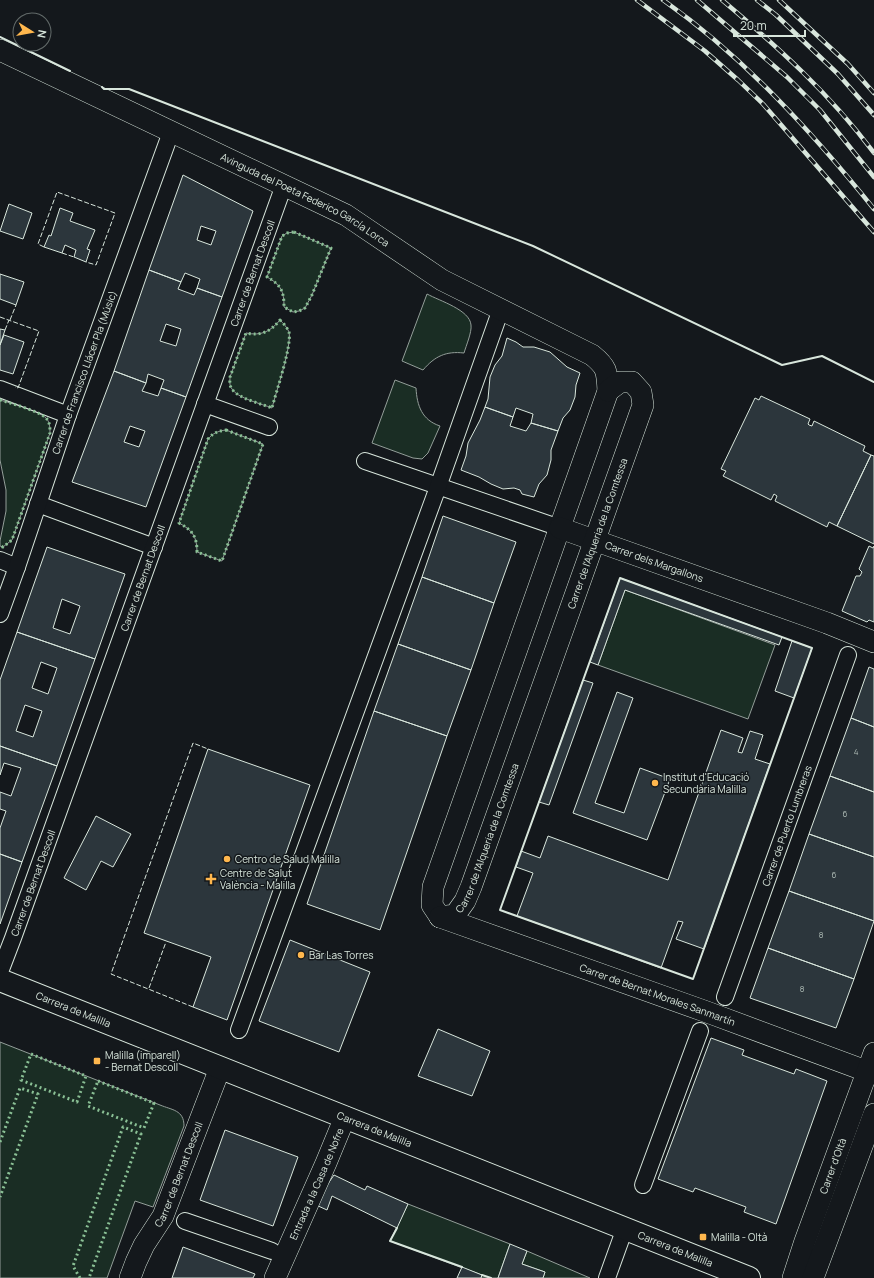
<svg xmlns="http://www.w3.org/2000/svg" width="874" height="1278" font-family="Manrope,sans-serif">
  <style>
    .green { fill: #1a2d24; stroke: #939e99 }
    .building { fill: #2c363c; stroke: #d8e6dc; fill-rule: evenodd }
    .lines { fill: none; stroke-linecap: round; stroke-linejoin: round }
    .pedestrian-casing { stroke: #d8e6dc; stroke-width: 18 }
    .minor-casing { stroke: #d8e6dc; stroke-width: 22 }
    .tertiary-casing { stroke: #d8e6dc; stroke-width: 24 }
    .pedestrian { stroke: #14181c; stroke-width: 16 }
    .minor { stroke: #14181c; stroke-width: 21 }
    .tertiary { stroke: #14181c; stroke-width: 22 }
    .rail-casing { stroke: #d8e6dc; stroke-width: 4.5 }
    .rail { stroke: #14181c; stroke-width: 3; stroke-dasharray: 9; stroke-linecap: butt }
    .hedge { stroke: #8ac095; stroke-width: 3; stroke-dasharray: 2 3; stroke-linecap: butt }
    .fence { stroke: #d8e6dc; stroke-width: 1; stroke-dasharray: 5 2; stroke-linecap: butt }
    .wall { stroke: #d8e6dc; stroke-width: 2 }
    .poi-dot { fill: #ffb74d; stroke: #14181c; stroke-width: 1.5 }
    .labels { text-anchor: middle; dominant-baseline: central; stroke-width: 3; stroke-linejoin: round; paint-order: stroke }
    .number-label { font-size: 8px; fill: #adbab4 }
    .street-label { font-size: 10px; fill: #d8e6dc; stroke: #14181c }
    .poi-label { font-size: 10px; fill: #d8e6dc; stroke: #14181c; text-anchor: start }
  </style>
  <rect width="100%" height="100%" fill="#14181c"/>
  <path class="green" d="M294,232L331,248L312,295L305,308L299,311L293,312L284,307C284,291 281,285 267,277L282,236L287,233Z
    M427,294C440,301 470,310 471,325C472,332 466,346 464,353C446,351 435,356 423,370L402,361Z
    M280,320C283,323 287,327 289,332C292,346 276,392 272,408C262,404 237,398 232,389C229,385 230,381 230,377L246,333C261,336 270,332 280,320Z
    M395,380L416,388C417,406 422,420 440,426L428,453L422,459L413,458L372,443Z
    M0,400C10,403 39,411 46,418C50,422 50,428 50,433L12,540L3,547L0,546V541L6,511V490L0,460Z
    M226,430L263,444L222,561L197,552C197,536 192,530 179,523L208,439C213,433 218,431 226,430Z
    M625,590L775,645L748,719L598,665Z
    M0,1042L160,1105C172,1110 184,1110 184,1126L153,1207L135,1201L107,1278H0Z
    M408,1204L510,1244L498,1278H481L482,1275L390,1241Z
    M527,1251L590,1278H543L545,1272L522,1264Z"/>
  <path class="building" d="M183,175L253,211L222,297L197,288L200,279L185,273L181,282L149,270ZM201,226L216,231L211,245L197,240Z
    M9,204L32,213L23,239L0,231Z
    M60,208L73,213L70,221L95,230L87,249L90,250L86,262L74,257L76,250L65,245L62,253L44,247L49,235L51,236Z
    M149,270L181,282L178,289L194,295L197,288L222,297L186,397L161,388L164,380L148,374L146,383L114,371ZM166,324L181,329L176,346L160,341Z
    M0,274L24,282L16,305L0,299Z
    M0,329L5,330L0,345Z
    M4,335L24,342L13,374L0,370V345Z
    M507,338L516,342L523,347H534L550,352L567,367L580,373L576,385L575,397L570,410L563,418L558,431L531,423L533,414L516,408L513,417L485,407L488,399L490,377L495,365L502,356Z
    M114,371L146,383L142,391L158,396L161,388L186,397L146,507L72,482ZM130,426L145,431L139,447L124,442Z
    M761,396L810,419L808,424L809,425L812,426L814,421L865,446L863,451L871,455L837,526L829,522L827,527L775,501L777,496L774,494L771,500L723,476L726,471L721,469L755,398L759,400Z
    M485,407L513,417L510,426L526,431L531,423L558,431L551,450V460L547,475L539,484L534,497L522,494L520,490L514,488L503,489L491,484L479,477L461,470L466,456L468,443L480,420Z
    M871,455L874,456V544L837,526Z
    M443,516L516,542L494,603L422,577Z
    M869,546L873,548L874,546V622L869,620L867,622L842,611L856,576H860L862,572L859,569Z
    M47,547L125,574L95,659L17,632ZM62,599L80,606L70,634L53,628Z
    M422,577L494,603L471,670L398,644Z
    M620,578L782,637L779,645L625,590L598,665L590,662Z
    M17,632L95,659L57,766L0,746V680ZM41,662L57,668L48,694L32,688ZM25,705L42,711L33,737L16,731Z
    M792,641L812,648L794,698L775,691Z
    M398,644L471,670L447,736L374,711Z
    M869,667L874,669V727L851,718Z
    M583,680L593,683L549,805L539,802Z
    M617,692L633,698L595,803L624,813L640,768L670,779L647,840L573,813Z
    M374,711L447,736L380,930L307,904Z
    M851,718L874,727V792L830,776Z
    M721,730L743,738L738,752L742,753L750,731L763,735L755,759L770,764L704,949L676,939L683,922L678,921L661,968L517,916L533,873L516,867L521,851L540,858L548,836L668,880Z
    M0,746L57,766L22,862L0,854V828L6,811L0,809V792L11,796L21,768L4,763L0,775Z
    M208,749L310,785L227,1020L193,1007L211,957L144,933Z
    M830,776L874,792V857L809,834Z
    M96,816L131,834L113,867L101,861L86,890L64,878Z
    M809,834L874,857V921L789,891Z
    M0,854L22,862L0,924Z
    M789,891L874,921L854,979L768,948Z
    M290,940L370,972L339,1052L259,1021Z
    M768,948L854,979L836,1028L750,998Z
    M438,1029L490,1051L472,1096L418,1076Z
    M711,1038L744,1050L742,1055L794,1074L796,1069L827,1081L776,1224L744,1212L746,1207L695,1188L693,1192L658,1179Z
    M225,1130L298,1157L273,1226L200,1200Z
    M334,1175L365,1190L367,1186L408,1204L397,1228L332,1196L327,1210L316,1205L323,1191Z
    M510,1244L527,1251L522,1264L545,1272L543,1278H498Z
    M183,1247L255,1274L253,1278H172Z
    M462,1267L482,1275L481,1278H457Z"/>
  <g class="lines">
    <g class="pedestrian-casing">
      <g id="pedestrian">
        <path d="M0,389L68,415"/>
        <path d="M205,404L269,427"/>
        <path d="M365,461L560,528"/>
        <path d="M38,504L154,547"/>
        <path d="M0,560L17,567"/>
        <path id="s1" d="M0,614L17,567L68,415L171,132"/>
        <path id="s2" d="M0,972L13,938L284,185"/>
        <path id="s3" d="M725,997L848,655"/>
        <path d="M239,1030L438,487L501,309"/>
        <path d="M643,1185L700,1031"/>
        <path d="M185,1221L272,1251"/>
        <path d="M607,1278L625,1228"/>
      </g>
    </g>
    <g class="minor-casing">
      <g id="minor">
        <path id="s4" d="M0,50L346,215L442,280L592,355C607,367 607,371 608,391L433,887L432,905L440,917"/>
        <path id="s5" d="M560,528L827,623L874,642"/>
        <path id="s6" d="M440,917L455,915L465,901L471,887L643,405L641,392L632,382H620L608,391"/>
        <path id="s7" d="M440,917L707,1012L874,1074"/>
        <path id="s8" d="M130,1278L136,1262L144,1245L163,1216L220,1068"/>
        <path id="s9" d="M275,1278L326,1163L345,1117"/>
        <path id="s10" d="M793,1278L805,1241L874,1053"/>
        <path d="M813,1278L874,1114"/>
      </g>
    </g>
    <g class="tertiary-casing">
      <g id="tertiary">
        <path id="s11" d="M0,980L749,1278"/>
      </g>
    </g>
    <use href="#pedestrian" class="pedestrian"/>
    <use href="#minor" class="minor"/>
    <use href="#tertiary" class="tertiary"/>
    <g class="rail-casing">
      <path id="rail" d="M637,0L705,51L738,80L763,104L874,232
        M663,0C744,57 812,132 874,209
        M697,0L787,77L820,110L874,177
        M722,0C778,47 830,94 874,153
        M757,0L776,15L838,74L874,115
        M779,0L848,64L874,93"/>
    </g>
    <use href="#rail" class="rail"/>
    <path class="hedge" d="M294,232L331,248L312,295L305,308L299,311L293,312L284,307C284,291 281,285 267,277L282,236L287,233Z
      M280,320C283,323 287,327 289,332C292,346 276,392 272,408C262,404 237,398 232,389C229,385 230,381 230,377L246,333C261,336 270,332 280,320Z
      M0,400C10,403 39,411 46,418C50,422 50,428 50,433L12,540L3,547L0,546
      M226,430L263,444L222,561L197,552C197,536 192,530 179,523L208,439C213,433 218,431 226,430Z
      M31,1054L86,1076L77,1102L21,1080Z
      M98,1081L154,1103L144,1128L88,1106Z
      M0,1142L20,1088L38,1094L0,1197
      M80,1278L73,1266L123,1127L141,1134L89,1278"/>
    <path class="fence" d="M44,247L38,244L57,192L115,213L96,265L86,262
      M62,253L74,257
      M0,317L39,331L18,388L15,387
      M10,320L16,305
      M5,330L9,320
      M149,988L166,942
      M193,1007L111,974L193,743L208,749"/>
    <path class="wall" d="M0,37L70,71
      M102,87L104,89H129L533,246L782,365L822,356L874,382
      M620,578L812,648L693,979L500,910Z
      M397,1228L390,1241L462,1267
      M482,1275L491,1278"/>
  </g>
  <g class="poi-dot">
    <circle cx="655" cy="783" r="4"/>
    <circle cx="227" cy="859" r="4"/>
    <path d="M209 873h4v4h4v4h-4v4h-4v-4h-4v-4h4z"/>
    <circle cx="301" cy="955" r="4"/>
    <rect x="93" y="1057" width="8" height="8" rx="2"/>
    <rect x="699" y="1233" width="8" height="8" rx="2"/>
  </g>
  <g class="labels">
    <g class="number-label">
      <text x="856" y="751">4</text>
      <text x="845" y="813">6</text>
      <text x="834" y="874">6</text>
      <text x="821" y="934">8</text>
      <text x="802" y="988">8</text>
    </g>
    <g class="street-label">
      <text stroke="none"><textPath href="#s4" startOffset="340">Avinguda del Poeta Federico García Lorca</textPath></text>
      <text stroke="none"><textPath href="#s2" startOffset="743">Carrer de Bernat Descoll</textPath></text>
      <text stroke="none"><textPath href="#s1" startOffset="256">Carrer de Francisco Llácer Pla (Músic)</textPath></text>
      <text stroke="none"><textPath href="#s6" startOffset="423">Carrer de l'Alqueria de la Comtessa</textPath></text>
      <text stroke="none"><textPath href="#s5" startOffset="100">Carrer dels Margallons</textPath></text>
      <text stroke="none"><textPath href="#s2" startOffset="419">Carrer de Bernat Descoll</textPath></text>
      <text stroke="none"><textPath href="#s3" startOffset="182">Carrer de Puerto Lumbreras</textPath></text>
      <text stroke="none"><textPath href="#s6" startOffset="99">Carrer de l'Alqueria de la Comtessa</textPath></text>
      <text stroke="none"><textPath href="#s2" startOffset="95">Carrer de Bernat Descoll</textPath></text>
      <text stroke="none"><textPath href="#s7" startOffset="231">Carrer de Bernat Morales Sanmartín</textPath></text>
      <text stroke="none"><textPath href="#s11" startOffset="79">Carrera de Malilla</textPath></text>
      <text stroke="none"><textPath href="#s11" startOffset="403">Carrera de Malilla</textPath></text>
      <text stroke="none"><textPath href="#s10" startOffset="119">Carrer d'Oltà</textPath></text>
      <text stroke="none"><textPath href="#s8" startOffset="115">Carrer de Bernat Descoll</textPath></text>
      <text stroke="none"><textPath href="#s9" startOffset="103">Entrada a la Casa de Nofre</textPath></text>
      <text stroke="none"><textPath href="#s11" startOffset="727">Carrera de Malilla</textPath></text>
    </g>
    <g class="poi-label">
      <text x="663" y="777">Institut d'Educació<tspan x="663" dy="12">Secundària Malilla</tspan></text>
      <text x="235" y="859">Centro de Salud Malilla</text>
      <text x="220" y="873">Centre de Salut<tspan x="220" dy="12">València - Malilla</tspan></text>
      <text x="309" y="955">Bar Las Torres</text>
      <text x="105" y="1055">Malilla (imparell)<tspan x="105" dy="12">- Bernat Descoll</tspan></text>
      <text x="711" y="1237">Malilla - Oltà</text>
    </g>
  </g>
  <g transform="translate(32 32) rotate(101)"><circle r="19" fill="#14181c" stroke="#626a69"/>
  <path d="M0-3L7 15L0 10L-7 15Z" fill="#ffb74d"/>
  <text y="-6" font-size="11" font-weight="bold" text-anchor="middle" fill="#d8e6dc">N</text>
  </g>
  <path d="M734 30v6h71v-6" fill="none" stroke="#d8e6dc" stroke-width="2"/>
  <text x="740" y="30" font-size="12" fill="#d8e6dc" stroke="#14181c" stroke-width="3" paint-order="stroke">20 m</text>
</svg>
